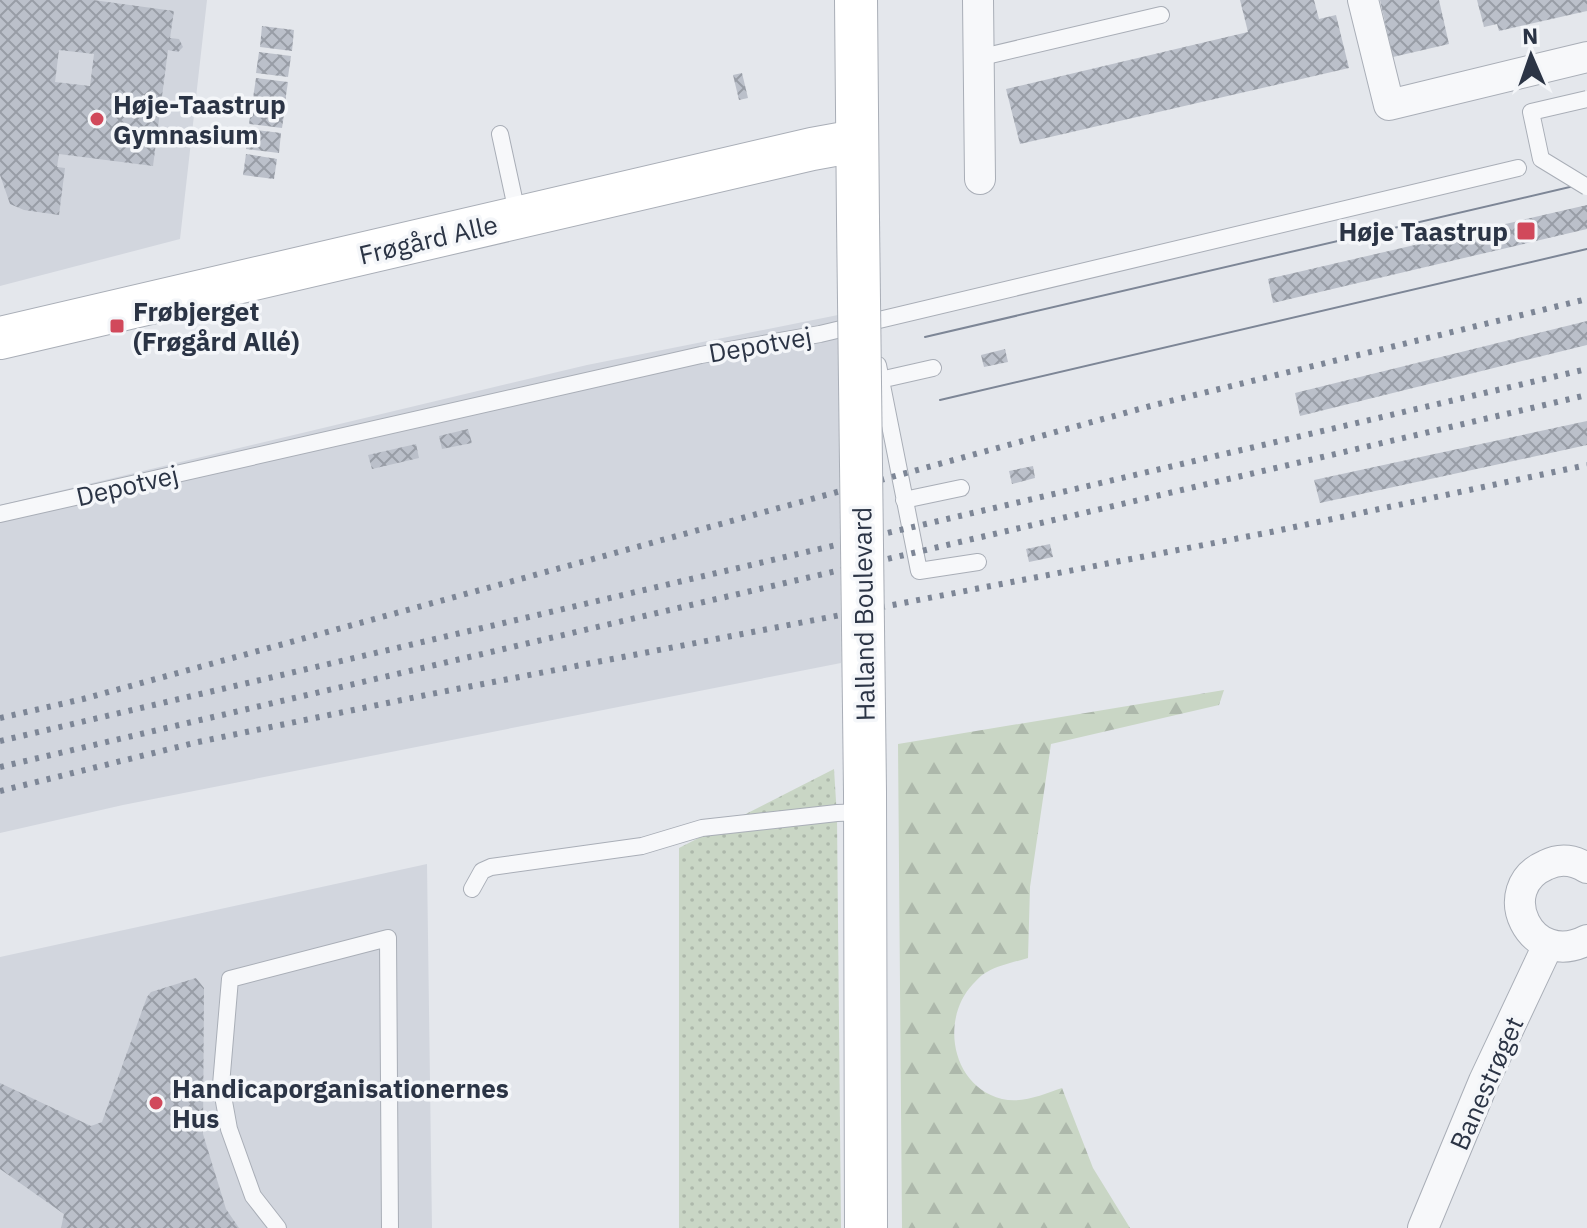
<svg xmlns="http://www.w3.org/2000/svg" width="1587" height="1228" font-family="'IBM Plex Sans',sans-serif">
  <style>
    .built { fill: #d2d6de }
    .grass { fill: url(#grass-dots) }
    .forest { fill: url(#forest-firs) }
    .building { fill: url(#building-cross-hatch); fill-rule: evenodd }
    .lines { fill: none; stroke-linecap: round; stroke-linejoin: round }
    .lane-casing { stroke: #a9aeb7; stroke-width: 18 }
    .street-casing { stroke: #a9aeb7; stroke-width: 32 }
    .secondary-casing { stroke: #a9aeb7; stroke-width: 44 }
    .lane { stroke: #f7f8fa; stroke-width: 16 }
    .street { stroke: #f7f8fa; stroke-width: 30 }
    .secondary { stroke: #fff; stroke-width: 42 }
    .tram { stroke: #7d8696; stroke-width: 2 }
    .rail { stroke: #7d8696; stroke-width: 6; stroke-dasharray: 4 8; stroke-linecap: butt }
    .lane-bridge-casing { stroke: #a9aeb7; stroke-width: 18; stroke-linecap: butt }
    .secondary-bridge-casing { stroke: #a9aeb7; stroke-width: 44; stroke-linecap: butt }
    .lane-bridge { stroke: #f7f8fa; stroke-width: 16 }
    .secondary-bridge { stroke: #fff; stroke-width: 42 }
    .poi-dot { fill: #d1495b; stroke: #f4f6f9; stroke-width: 3 }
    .labels { text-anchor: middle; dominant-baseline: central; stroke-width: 7; stroke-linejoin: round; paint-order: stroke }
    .poi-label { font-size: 26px; font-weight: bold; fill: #2b3445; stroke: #f4f6f9; text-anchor: start }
    .street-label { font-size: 26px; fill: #2b3445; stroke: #f4f6f9 }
  </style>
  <defs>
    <pattern id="grass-dots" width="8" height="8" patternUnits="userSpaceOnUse" patternTransform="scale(2)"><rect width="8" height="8" fill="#c9d6c5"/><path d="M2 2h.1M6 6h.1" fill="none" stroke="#adb8ab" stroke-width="1.8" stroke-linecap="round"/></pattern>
    <pattern id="forest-firs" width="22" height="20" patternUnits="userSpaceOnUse" patternTransform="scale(2)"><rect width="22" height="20" fill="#c9d6c5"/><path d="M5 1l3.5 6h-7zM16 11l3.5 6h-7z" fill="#adb8ab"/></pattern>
    <pattern id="building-cross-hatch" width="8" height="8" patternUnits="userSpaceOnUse" patternTransform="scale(2)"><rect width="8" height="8" fill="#bbc0ca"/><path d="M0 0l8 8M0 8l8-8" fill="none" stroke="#989da6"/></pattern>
  </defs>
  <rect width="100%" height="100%" fill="#e4e7ec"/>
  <path class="built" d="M0,0H207L180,239L0,286Z
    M838,315L841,663L123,805L0,833V505L587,365Z
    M427,864L432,1228H0V957Z"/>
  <path class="grass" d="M834,769L837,817L841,1228H679V848Z"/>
  <path class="forest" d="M1224,690L1219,705L1051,744L1030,887L1028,958C1015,962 999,965 987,972C982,974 977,980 973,984C940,1019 951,1086 1002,1099C1022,1104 1044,1094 1062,1088L1093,1168L1130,1228H902L898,744Z"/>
  <path class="building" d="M0,0H93L174,11L170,38L179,39L183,47L178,52L168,50L153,166L59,154L57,167L65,168L59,215L24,210L10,204L0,175ZM59,50L94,54L90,86L55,82Z
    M1240,0H1314L1319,19L1336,15L1349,68L1020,144L1006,89L1248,32Z
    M1380,0H1439L1449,44L1393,57Z
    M1477,0H1587V11L1499,31L1497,24L1484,27Z
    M262,26L294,30L292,51L260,47Z
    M259,52L291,56L288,77L256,73Z
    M742,73L748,98L739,100L733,75Z
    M256,78L288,82L285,102L253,98Z
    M252,103L285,108L282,128L249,124Z
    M249,129L281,133L279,153L246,149Z
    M246,154L277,159L274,179L243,175Z
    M1587,205V229L1273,303L1268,279Z
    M1587,321V345L1300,416L1295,393Z
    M1005,349L1008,362L984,367L981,355Z
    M1587,421V445L1320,503L1314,480Z
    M468,429L472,443L442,449L439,436Z
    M416,444L419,458L372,469L368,455Z
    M1033,466L1035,478L1012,484L1009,471Z
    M1050,544L1053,557L1029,562L1026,549Z
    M196,978L204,988L203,1134L226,1209L239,1228H61L64,1214L0,1169V1083L91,1126L102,1122L147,997L151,992Z"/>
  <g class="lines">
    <g class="lane-casing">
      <path id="lane" d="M978,58L1161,15
        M500,134L518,217
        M878,365L919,571L978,562
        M880,380L933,368
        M904,500L961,488
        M0,514L701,355L820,334L1518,168
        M472,889L482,871L491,867L642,846L702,828L837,813L864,812
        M278,1228L253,1196L229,1129L221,1085L230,979L388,938L390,1228"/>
    </g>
    <g class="street-casing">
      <path id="street" d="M978,0L980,179
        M1363,0L1389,105L1587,57
        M1587,868C1574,860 1560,858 1546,865C1492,888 1530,970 1587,940
        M1423,1228L1484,1081L1548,945"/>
    </g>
    <g class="secondary-casing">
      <path id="secondary" d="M856,0L858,219
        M0,338L812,149L856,141
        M865,792L866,1228"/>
    </g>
    <use href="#lane" class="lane"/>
    <use href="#street" class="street"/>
    <use href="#secondary" class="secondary"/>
    <path class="tram" d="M925,337L1587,183
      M940,400L1587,249"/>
    <path class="rail" d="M0,718L83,699L1154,405L1587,299
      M0,741L1587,369
      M0,767L1587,395
      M0,791L198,742L431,694L1271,532L1587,465"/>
    <g class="lane-bridge-casing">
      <path id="lane-bridge" d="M1587,99L1531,112L1541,159L1587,187"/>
    </g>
    <g class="secondary-bridge-casing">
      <path id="secondary-bridge" d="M858,219L865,792"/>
    </g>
    <use href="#lane-bridge" class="lane-bridge"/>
    <use href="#secondary-bridge" class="secondary-bridge"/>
  </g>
  <g class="poi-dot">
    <circle cx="97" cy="119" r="8"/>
    <rect x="1516" y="221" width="20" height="20" rx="4"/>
    <rect x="109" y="318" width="16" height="16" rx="4"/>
    <circle cx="156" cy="1103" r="8"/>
  </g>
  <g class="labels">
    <g class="poi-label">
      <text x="113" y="104">Høje-Taastrup<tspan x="113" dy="30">Gymnasium</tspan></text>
      <text x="1508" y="231" text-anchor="end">Høje Taastrup</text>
      <text x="133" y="311">Frøbjerget<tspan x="133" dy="30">(Frøgård Allé)</tspan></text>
      <text x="172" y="1088">Handicaporganisationernes<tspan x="172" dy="30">Hus</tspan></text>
    </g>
    <g class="street-label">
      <text transform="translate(428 239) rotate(-13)">Frøgård Alle</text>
      <text transform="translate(760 344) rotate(-10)">Depotvej</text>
      <text transform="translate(127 485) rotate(-13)">Depotvej</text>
      <text transform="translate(863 614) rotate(-91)">Halland Boulevard</text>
      <text transform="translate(1486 1083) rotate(-66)">Banestrøget</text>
    </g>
  </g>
  <g transform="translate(1531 56) rotate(358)" stroke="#f4f6f9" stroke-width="6" paint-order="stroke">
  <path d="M0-6L14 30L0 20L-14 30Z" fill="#2b3445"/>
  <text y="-12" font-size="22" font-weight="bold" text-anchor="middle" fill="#2b3445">N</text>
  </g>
</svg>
